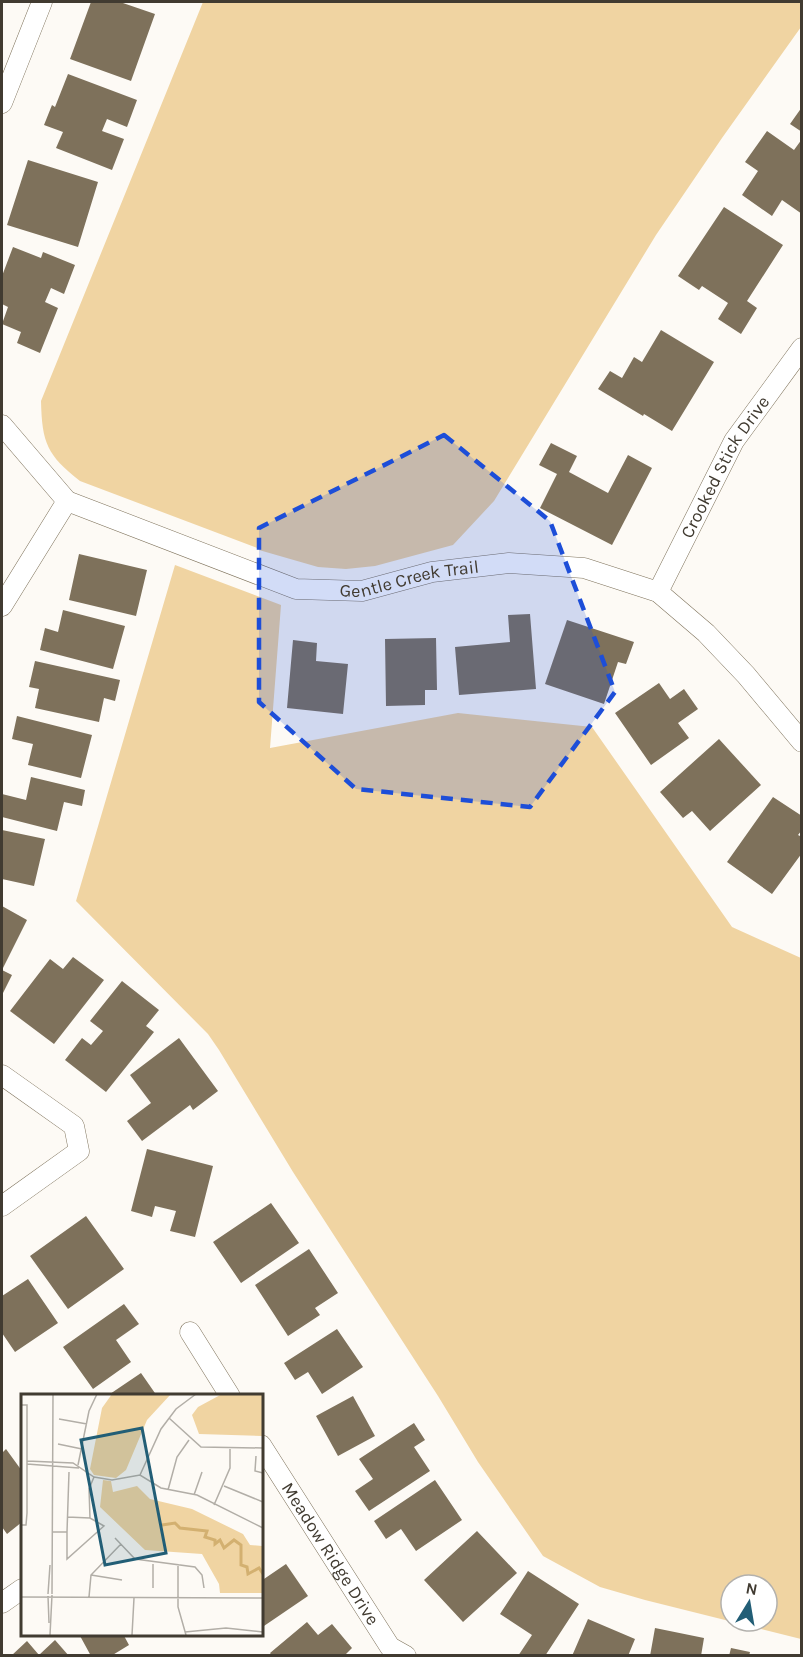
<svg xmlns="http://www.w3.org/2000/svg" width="803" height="1657" font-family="Karla,sans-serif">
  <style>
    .green { fill: #f0d4a2; fill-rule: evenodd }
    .building { fill: #7e715b }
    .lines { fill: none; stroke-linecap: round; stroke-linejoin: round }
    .street-casing { stroke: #7f735c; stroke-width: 21 }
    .street { stroke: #fff; stroke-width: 20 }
    .marked { fill: #1d4ed8; fill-opacity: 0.2; stroke: #1d4ed8; stroke-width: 4.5; stroke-dasharray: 12 8; stroke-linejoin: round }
    .labels { text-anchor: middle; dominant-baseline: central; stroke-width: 6; stroke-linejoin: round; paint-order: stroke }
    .street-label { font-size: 18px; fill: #413b31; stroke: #fff }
    .inset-river { fill: none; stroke: #d3b070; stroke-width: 3 }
    .inset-road { fill: none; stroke: #b2aea7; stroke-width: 1.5 }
    .view { fill: #225e76; fill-opacity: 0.15; stroke: #225e76; stroke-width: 3 }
    .inset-edge { fill: none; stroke: #413b31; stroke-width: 3 }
  </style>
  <rect width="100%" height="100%" fill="#fdfaf5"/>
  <path class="green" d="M203,2H801V27L722,138L656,235L494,501L453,545L375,566L346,569L318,567L259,550L260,549L80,481C47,455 42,443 41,401Z
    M175,565L281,605L270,748L458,713L592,727L732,927L801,958V1639L645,1600L600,1587L543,1556L478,1462L438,1396L293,1172L219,1050L208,1034L76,901ZM731,1585H767V1621H731Z"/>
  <path class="building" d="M91,2H120L155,14L131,81L70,59Z
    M68,74L137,100L127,127L107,119L102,131L124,139L112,170L56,148L63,132L44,125L52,105L55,107Z
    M802,107V132L790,124Z
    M767,131L794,150L802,139V214L782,200L772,216L742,195L758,171L745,162Z
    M28,160L98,182L78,247L7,225Z
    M724,207L783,245L747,301L757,308L741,334L718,319L728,303L702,286L699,290L678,276Z
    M13,247L41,258L43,252L75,265L64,294L51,288L45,302L58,308L40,353L17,343L21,332L2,324L8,307L2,304V276Z
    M661,330L714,362L672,431L644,414L643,416L598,389L610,371L622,378L634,357L642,362Z
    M551,443L577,456L569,472L608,493L628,455L652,468L612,545L540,508L557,474L539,465Z
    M79,554L147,570L136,616L69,600Z
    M63,610L125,626L113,669L40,650L45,628L58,632Z
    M530,614L536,689L459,695L455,647L510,642L508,615Z
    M567,620L634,642L626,664L618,662L604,704L545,684Z
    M436,638L437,690H425V705L386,706L385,639Z
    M293,640L317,643L316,661L348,664L343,714L287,708Z
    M35,661L120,680L115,701L104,698L99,722L35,708L39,689L29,687Z
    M659,683L670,699L684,689L698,709L678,723L689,738L651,765L615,713Z
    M17,716L92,735L81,778L28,765L33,744L12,739Z
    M719,739L761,785L710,831L692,811L683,818L660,792Z
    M31,777L85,790L82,806L64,802L57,831L2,817V794L26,800Z
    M773,797L802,816V830L798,835L802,837V853L772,894L727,862Z
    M2,830L45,839L34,886L2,879Z
    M2,906L27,920L2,970L12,975L2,995Z
    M73,957L104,980L54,1044L10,1011L50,959L63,969Z
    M122,981L159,1010L146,1026L154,1032L106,1092L65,1060L82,1038L91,1045L103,1031L90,1021Z
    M179,1038L218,1091L193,1110L190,1105L142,1141L127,1121L151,1103L130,1075Z
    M147,1149L213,1166L195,1237L170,1231L176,1211L155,1206L152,1217L131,1211Z
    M271,1203L299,1243L241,1283L213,1242Z
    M86,1216L124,1269L68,1309L30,1256Z
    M309,1249L338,1293L315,1308L320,1315L288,1336L255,1285Z
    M28,1279L58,1323L15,1352L2,1333V1296Z
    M124,1304L139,1324L116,1340L131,1362L93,1389L63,1347Z
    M337,1329L363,1367L322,1394L308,1372L295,1380L284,1363Z
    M141,1373L157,1396H107Z
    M353,1396L375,1436L338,1456L316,1416Z
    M414,1423L425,1440L414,1447L430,1471L369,1511L355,1491L373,1479L359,1459Z
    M6,1449L22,1471V1522L7,1534L2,1527V1453Z
    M435,1480L462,1520L416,1551L401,1529L386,1539L374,1521Z
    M477,1531L517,1573L463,1622L424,1580Z
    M286,1564L308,1596L261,1628V1581Z
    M528,1571L579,1604L545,1656H518L532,1635L500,1614Z
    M588,1619L635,1639L628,1656H572Z
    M307,1622L318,1635L332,1624L352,1648L344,1656H272L270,1653Z
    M655,1628L704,1638L701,1656H650Z
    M79,1634H123L129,1645L111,1656H91Z
    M55,1640L69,1656H11L27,1641L39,1655Z
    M731,1648L750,1652L749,1656H729Z"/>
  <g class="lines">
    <g class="street-casing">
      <g id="street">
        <path d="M2,103L42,2"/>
        <path id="s1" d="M2,425L67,501L296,589L362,591L432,572L509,563L584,568L658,592L706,633L746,675L802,742"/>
        <path id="s2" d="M658,592L734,441L802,348"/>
        <path d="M2,606L67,501"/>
        <path d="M2,1075L74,1126L79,1151L2,1206"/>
        <path d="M190,1332L230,1396"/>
        <path id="s3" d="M261,1445L390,1647L406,1656"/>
        <path d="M2,1603L22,1589"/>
      </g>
    </g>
    <use href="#street" class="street"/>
  </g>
  <path class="marked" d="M444,435L550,521L615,692L530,807L356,789L259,702V528Z"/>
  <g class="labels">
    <g class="street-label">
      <text stroke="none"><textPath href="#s2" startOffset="142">Crooked Stick Drive</textPath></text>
      <text stroke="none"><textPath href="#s1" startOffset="460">Gentle Creek Trail</textPath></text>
      <text stroke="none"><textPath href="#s3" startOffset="129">Meadow Ridge Drive</textPath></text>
    </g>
  </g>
  <g transform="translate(21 1394)">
    <rect width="242" height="242" fill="#fdfaf5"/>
    <path d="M91,0H150L126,26L105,76L95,84L73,81L69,75L81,14ZM201,0H241V42L178,40L171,21L177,13ZM82,86L90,87L92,98L116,92L129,105L171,115L222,140L229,151L241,152V199H199L198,190L181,160L124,156L79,113Z" fill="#f0d4a2"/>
    <path class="inset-river" d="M141,131L154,129L159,134L186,137L184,143L194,146V150L199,146L203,154L213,146L220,151V171L226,173L227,180L238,174L242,180"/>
    <path class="inset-road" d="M0,11H6V119L5,131H0M148,24L180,53L242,54M38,25L66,30M37,50L61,55M235,62L234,77L242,79M6,67L52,69L73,83L91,86L119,81L140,94L176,101L242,134M6,70L58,74M57,71L68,17L76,0M119,81L140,35L155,15L175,0M203,92L242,108M147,96L156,63L168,46M173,101L181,78M193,111L209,74V55M69,124L68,95L73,83M32,138H46L48,78M46,138V165L83,132L69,124L46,123M94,144L114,165L174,173L181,181L183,194M132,170V194M157,170V213L165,241M70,181L101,186M27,200L29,171M31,200L32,0M27,202L28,229M0,203L242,204M68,203L70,181L100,150M164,238L205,234L242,238M29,241L31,201M111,241L113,204"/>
    <path class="view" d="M121,34L145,159L84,171L60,46Z"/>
    <rect width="242" height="242" class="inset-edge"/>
  </g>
  <rect width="803" height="1657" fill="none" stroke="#413b31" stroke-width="6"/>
  <g transform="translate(749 1603) rotate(11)"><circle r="28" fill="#ffffff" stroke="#b3b1ad" stroke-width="1.5"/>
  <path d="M0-4.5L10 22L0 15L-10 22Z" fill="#225e76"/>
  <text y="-9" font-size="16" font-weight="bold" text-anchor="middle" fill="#413b31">N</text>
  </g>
</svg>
